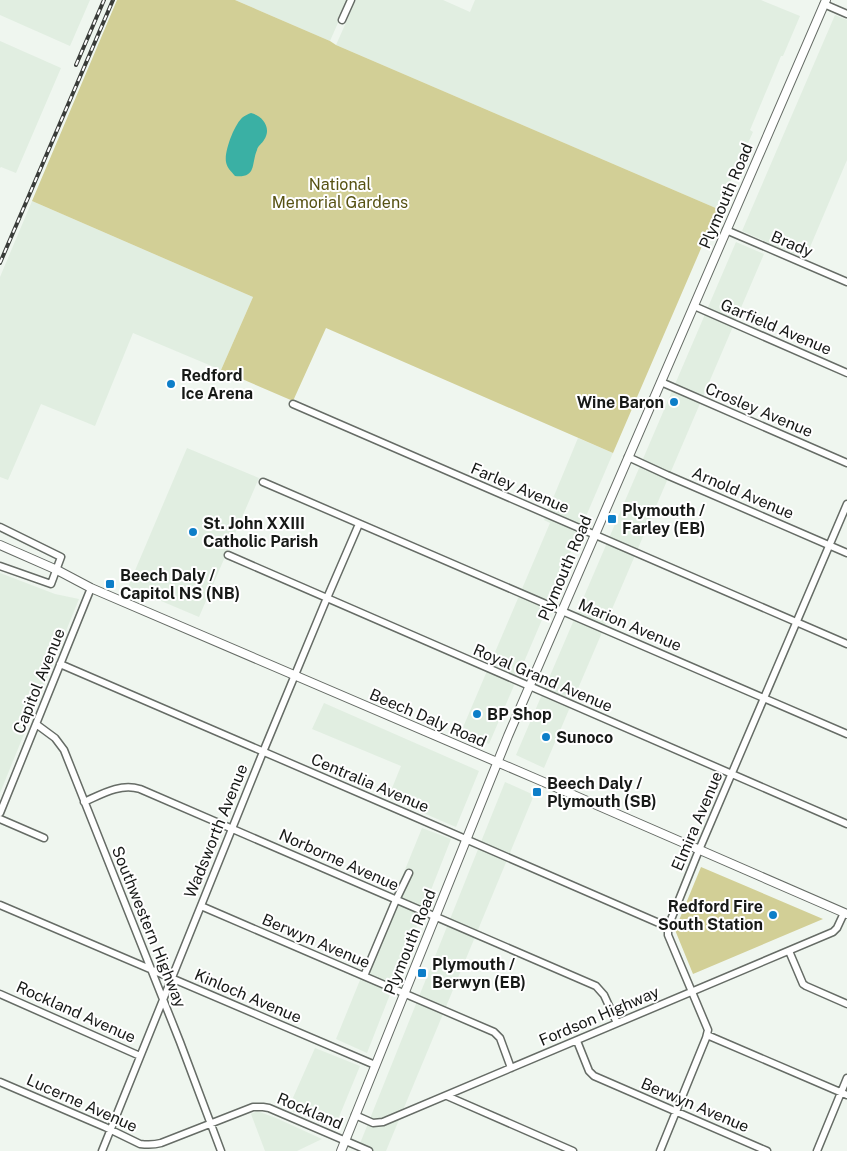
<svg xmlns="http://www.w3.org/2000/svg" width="847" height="1151" font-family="'Public Sans',sans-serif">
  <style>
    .built { fill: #e1eee1 }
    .green { fill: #d2cf96 }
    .water { fill: #3ab0a4 }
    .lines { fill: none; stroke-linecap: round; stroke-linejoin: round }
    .minor-casing { stroke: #666c66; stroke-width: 9 }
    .major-casing { stroke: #666c66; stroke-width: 10 }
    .minor { stroke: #fff; stroke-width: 6 }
    .major { stroke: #fff; stroke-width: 8 }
    .rail-casing { stroke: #393c39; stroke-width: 4 }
    .rail { stroke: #fff; stroke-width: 2; stroke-dasharray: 5.5; stroke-linecap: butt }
    .poi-dot { fill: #0d7ec8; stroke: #fff; stroke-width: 2 }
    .labels { text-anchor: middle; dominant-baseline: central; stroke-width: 4; stroke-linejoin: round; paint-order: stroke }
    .park-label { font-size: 16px; fill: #575213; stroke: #fff }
    .street-label { font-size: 16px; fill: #171917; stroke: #fff }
    .poi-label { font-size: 16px; font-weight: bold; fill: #171917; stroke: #fff; text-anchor: start }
  </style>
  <rect width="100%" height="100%" fill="#eff6ef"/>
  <path class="built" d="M0,0H90L70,46L0,15Z
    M235,0H348L330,41Z
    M356,0H443L470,12L475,0H761L800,16L783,56H781L750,130L753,132L718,209L336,45Z
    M835,15L847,20V160L805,259L742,231Z
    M0,41L61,68L16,173L1,167L0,168Z
    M32,201L253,297L221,370L133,333L95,426L41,404L8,480L0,477V277Z
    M736,242L764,254L544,768L516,755Z
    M578,438L613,453L489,744L461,732L550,523L544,520Z
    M187,448L259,478L199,617L128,587Z
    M0,573L55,594L79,599L0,793Z
    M324,703L479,771L456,827L388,798L401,766L312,729Z
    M505,782L534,795L386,1151H357Z
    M422,828L451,839L367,1053L336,1039Z
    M315,1048L360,1066L334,1129L288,1109Z
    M257,1111L276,1118L322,1139L297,1151H265L251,1114Z"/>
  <path class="green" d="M117,0H235L330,41L336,45L718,209L613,453L326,328L293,401L221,370L253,297L32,201Z
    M701,867L823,919L693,974L675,930Z"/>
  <path class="water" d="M251,113C263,116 272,128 264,140C262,144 258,145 257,150C251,164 257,178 235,176C231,171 227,168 226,162C224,151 235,123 243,117C246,115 248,114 251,113Z"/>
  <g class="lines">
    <g class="minor-casing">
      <path id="minor" d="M824,4L847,14
        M342,20L351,0
        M726,230L847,282
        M694,306L847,373
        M661,382L847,463
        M293,404L847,644
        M628,457L667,475L847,553
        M263,482L847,734
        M0,527L61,557L51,584L0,566
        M228,555L847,824
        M60,664L401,811L668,927
        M36,724L55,738L64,750L180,1042L221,1151
        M84,802C102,794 120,783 140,789L596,986L604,995L617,1023
        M0,813L91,588
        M0,819L44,838
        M0,905L375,1065
        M201,906L494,1032L500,1038L511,1068
        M789,951L803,984L806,986L847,1004
        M364,976L396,900L409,873
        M0,994L140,1056
        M707,1035L847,1095
        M577,1041L589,1071L594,1076L767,1151
        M0,1082L105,1127L140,1144C148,1145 154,1145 161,1143L253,1107H263L269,1108L369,1151
        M447,1096L573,1151
        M355,1115L373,1123L383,1122L833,932L837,928L844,913
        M102,1151L263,752L324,605L359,524
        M660,1151L706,1038L708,1030L668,935V927L699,850L847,504
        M817,1151L847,1078"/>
    </g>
    <g class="major-casing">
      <path id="major" d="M0,545L57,570L91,588L539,780L847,914
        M341,1151L508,736L826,0"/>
    </g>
    <use href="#minor" class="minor"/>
    <use href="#major" class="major"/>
    <g class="rail-casing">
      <path id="rail" d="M76,65L104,0
        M0,263L113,0"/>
    </g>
    <use href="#rail" class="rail"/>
  </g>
  <g class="poi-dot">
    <circle cx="171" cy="384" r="5"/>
    <circle cx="674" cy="402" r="5"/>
    <rect x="607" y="514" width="10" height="10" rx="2.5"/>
    <circle cx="193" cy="532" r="5"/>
    <rect x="105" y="579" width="10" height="10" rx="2.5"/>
    <circle cx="477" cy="714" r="5"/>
    <circle cx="546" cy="737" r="5"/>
    <rect x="532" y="787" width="10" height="10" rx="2.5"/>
    <circle cx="773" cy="915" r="5"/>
    <rect x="417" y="968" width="10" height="10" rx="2.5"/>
  </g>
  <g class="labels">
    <g class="park-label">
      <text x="340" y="184">National<tspan x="340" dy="18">Memorial Gardens</tspan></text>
    </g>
    <g class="street-label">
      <text transform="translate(726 196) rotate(-67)">Plymouth Road</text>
      <text transform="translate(792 244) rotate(23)">Brady</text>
      <text transform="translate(776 327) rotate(23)">Garfield Avenue</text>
      <text transform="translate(759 410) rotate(23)">Crosley Avenue</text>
      <text transform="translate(520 488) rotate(23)">Farley Avenue</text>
      <text transform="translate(743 493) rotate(23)">Arnold Avenue</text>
      <text transform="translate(565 568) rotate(-67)">Plymouth Road</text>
      <text transform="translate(630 625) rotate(23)">Marion Avenue</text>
      <text transform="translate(543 678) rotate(23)">Royal Grand Avenue</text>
      <text transform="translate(39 681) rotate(-68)">Capitol Avenue</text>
      <text transform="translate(428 718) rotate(23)">Beech Daly Road</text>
      <text transform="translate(370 783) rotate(23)">Centralia Avenue</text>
      <text transform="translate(697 821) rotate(-67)">Elmira Avenue</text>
      <text transform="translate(216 831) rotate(-68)">Wadsworth Avenue</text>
      <text transform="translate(339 860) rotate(24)">Norborne Avenue</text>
      <text transform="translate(149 927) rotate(68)">Southwestern Highway</text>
      <text transform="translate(316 941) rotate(23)">Berwyn Avenue</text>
      <text transform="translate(410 942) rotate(-68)">Plymouth Road</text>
      <text transform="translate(248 996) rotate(23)">Kinloch Avenue</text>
      <text transform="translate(76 1012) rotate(24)">Rockland Avenue</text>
      <text transform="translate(599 1016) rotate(-23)">Fordson Highway</text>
      <text transform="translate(82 1103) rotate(24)">Lucerne Avenue</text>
      <text transform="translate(695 1105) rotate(23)">Berwyn Avenue</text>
      <text transform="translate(310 1111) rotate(23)">Rockland</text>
    </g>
    <g class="poi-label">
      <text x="181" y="375">Redford<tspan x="181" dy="18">Ice Arena</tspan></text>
      <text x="664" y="402" text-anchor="end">Wine Baron</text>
      <text x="622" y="510">Plymouth /<tspan x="622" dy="18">Farley (EB)</tspan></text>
      <text x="203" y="523">St. John XXIII<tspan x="203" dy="18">Catholic Parish</tspan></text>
      <text x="120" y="575">Beech Daly /<tspan x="120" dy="18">Capitol NS (NB)</tspan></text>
      <text x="487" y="714">BP Shop</text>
      <text x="556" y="737">Sunoco</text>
      <text x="547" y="783">Beech Daly /<tspan x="547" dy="18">Plymouth (SB)</tspan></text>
      <text x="763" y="906" text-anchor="end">Redford Fire<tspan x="763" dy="18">South Station</tspan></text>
      <text x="432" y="964">Plymouth /<tspan x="432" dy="18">Berwyn (EB)</tspan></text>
    </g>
  </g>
</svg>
